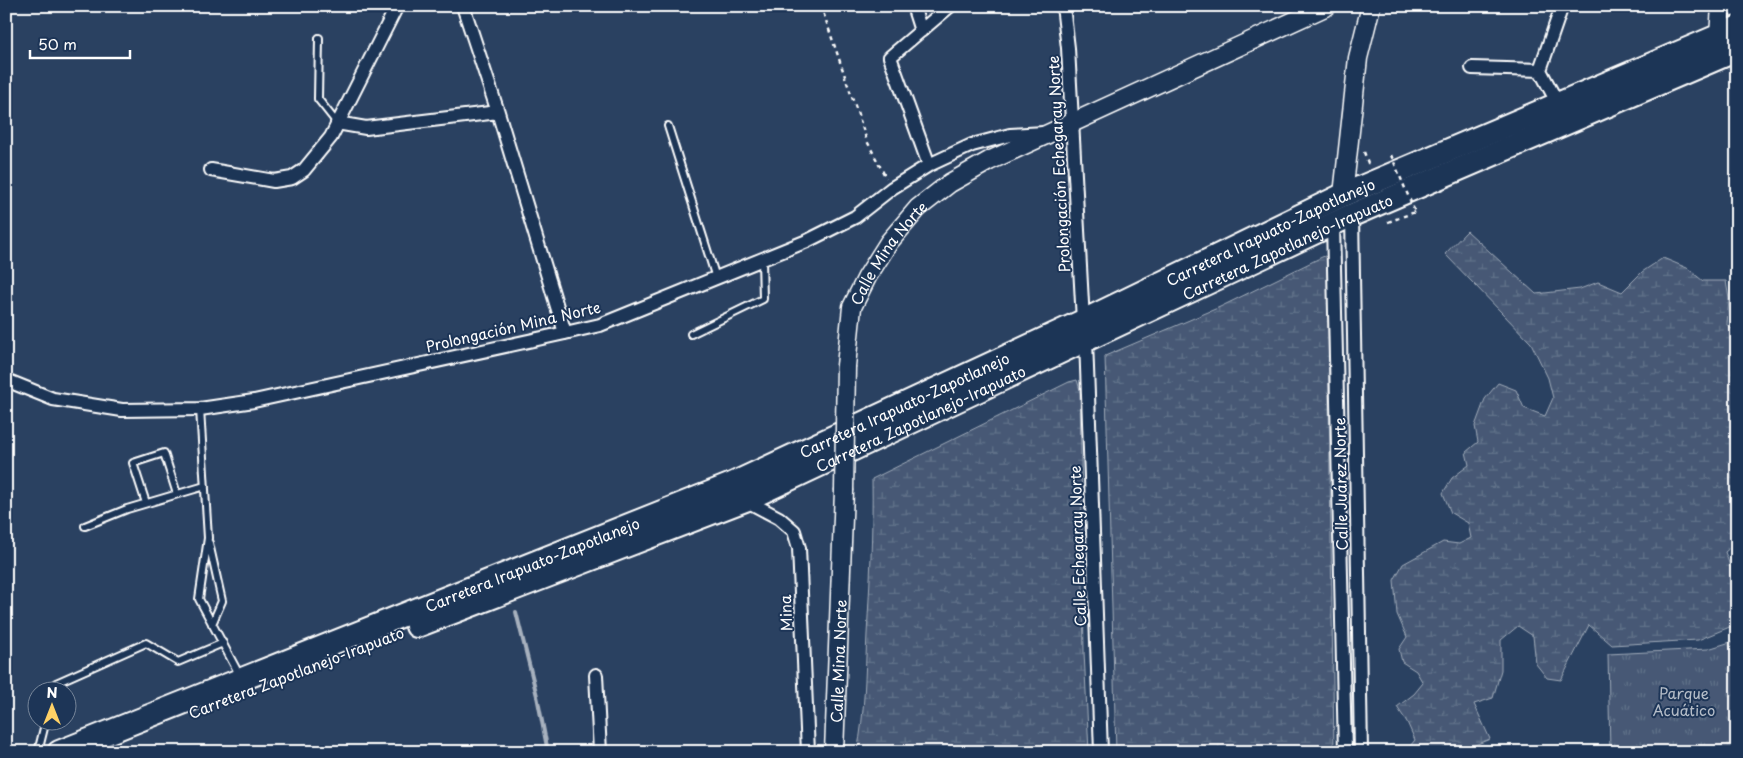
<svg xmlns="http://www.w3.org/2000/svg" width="1743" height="758" font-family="'Playpen Sans',sans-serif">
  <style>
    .grass { fill: url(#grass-tufts); stroke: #a2acba }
    .wetland { fill: url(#wetland-marsh); stroke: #a2acba }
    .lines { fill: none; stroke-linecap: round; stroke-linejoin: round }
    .stream { stroke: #a7b1be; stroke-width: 4 }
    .lane-casing { stroke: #fff; stroke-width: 10 }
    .street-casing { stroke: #fff; stroke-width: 16 }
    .secondary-casing { stroke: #fff; stroke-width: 21 }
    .highway-casing { stroke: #fff; stroke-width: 26 }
    .path { stroke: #fff; stroke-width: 2.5; stroke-dasharray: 4 4; stroke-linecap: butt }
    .lane { stroke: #1d3557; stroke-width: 6 }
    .street { stroke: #1d3557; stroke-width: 12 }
    .secondary { stroke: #1d3557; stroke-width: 18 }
    .highway { stroke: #1d3557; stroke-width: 22 }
    .secondary-bridge-casing { stroke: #fff; stroke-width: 21; stroke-linecap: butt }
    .path-bridge { stroke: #fff; stroke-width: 2.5; stroke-dasharray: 4 4; stroke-linecap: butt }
    .secondary-bridge { stroke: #1d3557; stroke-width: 18 }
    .labels { text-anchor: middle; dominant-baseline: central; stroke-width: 4; stroke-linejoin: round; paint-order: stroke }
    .street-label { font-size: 15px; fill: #fff; stroke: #1d3557 }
    .park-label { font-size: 15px; fill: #b5bdc8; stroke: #1d3557 }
  </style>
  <defs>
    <pattern id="grass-tufts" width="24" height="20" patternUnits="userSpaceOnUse" patternTransform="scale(1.25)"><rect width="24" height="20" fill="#465975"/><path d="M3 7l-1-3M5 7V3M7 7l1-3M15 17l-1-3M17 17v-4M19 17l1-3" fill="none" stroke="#62728a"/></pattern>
    <pattern id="wetland-marsh" width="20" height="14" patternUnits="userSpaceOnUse" patternTransform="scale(1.25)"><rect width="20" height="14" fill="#465975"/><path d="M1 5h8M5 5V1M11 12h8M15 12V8" fill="none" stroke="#62728a"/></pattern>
  </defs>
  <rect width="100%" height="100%" fill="#2a4161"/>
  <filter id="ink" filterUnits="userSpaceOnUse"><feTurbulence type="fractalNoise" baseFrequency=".02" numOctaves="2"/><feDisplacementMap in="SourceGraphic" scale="10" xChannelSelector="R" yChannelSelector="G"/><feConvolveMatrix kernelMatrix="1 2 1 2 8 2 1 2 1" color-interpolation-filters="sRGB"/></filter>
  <g filter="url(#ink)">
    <path class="grass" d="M1737,640V752H1610L1608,654L1708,649Z"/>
    <path class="wetland" d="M1467,231L1536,294L1580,289L1598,282L1622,292L1642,272L1663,258L1687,268L1703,281H1726L1729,299L1727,325L1737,333V542L1725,552L1737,585V624L1698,640L1612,645L1589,625L1561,680L1547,678L1536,664L1533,636L1518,626L1501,640V670L1493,698L1474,704L1490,739L1457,752H1405L1415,740L1407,722L1397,707L1414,694L1423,683L1416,671L1402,662L1399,649L1407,637L1397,614L1394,580L1403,564L1443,542L1459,544L1471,538L1468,523L1451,513L1443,493L1452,478L1469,465L1466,452L1478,442L1475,426L1485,399L1498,383L1516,390L1524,408L1545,416L1553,398L1548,378L1531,343L1445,254Z
      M1322,257L1325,256L1327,258L1334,752H1116L1105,356L1220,307Z
      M1077,380L1080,390L1084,652L1089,752H857C865,713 865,674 867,634C870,583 873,530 872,479L1069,382Z"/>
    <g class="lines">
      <path class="stream" d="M516,612L537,696L548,752"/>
      <g class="lane-casing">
        <path id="lane" d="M319,38L318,99L337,123
          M668,126L716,278
          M691,334L763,299L762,259
          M200,409L208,538L199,599L240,676
          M146,503L133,463L164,453L177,494
          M85,526L127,509L205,486
          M209,543L222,601L212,624
          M54,690L56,683L146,643L178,662L223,643
          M38,752L46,720"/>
      </g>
      <g class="street-casing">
        <path id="street" d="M463,6L498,112L565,333
          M913,6L921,31
          M1063,6L1068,48L1083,321
          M1472,68L1540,70
          M1540,70L1562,6
          M1540,70L1558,104
          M337,123L366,128L498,112
          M929,165L890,57L950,6
          M211,170L274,181L292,178L304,170L331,137L397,6
          M1352,215L1361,752
          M1333,224L1345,752
          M1086,340L1101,752
          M6,380L53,399L122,410L200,409L254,401L565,333L600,325L807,241L855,217L892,188L929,165L972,145L1010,135L1044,133
          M745,500L779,518L794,531L799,548L808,752
          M596,675L600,752"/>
      </g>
      <g class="secondary-casing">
        <g id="secondary">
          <path d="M1719,36L1721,6"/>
          <path d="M1343,195L1358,58L1371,6"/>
          <path id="s1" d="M846,366L852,307L867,277L889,242L918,208L950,183L989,161L1327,6"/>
          <path id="s2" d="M834,752L844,491"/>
        </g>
      </g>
      <g class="highway-casing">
        <g id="highway">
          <path id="s3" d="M417,626L745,500L1352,215L1737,50"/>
          <path id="s4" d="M59,752L732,484L1083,321L1343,195L1737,28"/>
        </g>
      </g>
      <path class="path" d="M821,6L867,141L886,178
        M1364,152L1368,163L1371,162
        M1388,222L1415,212"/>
      <use href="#lane" class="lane"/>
      <use href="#street" class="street"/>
      <use href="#secondary" class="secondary"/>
      <use href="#highway" class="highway"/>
      <g class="secondary-bridge-casing">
        <path id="secondary-bridge" d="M844,491L846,366"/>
      </g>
      <path class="path-bridge" d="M1391,155L1415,212"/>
      <use href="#secondary-bridge" class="secondary-bridge"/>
    </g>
  </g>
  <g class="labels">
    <g class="street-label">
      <text transform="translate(1058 164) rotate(-93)">Prolongación Echegaray Norte</text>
      <text stroke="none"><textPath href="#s4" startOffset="1319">Carretera Irapuato-Zapotlanejo</textPath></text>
      <text stroke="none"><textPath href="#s3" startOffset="950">Carretera Zapotlanejo-Irapuato</textPath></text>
      <text stroke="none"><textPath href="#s1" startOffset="125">Calle Mina Norte</textPath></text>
      <text transform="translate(513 326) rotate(-13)">Prolongación Mina Norte</text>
      <text stroke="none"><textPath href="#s4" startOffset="914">Carretera Irapuato-Zapotlanejo</textPath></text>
      <text stroke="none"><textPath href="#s3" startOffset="545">Carretera Zapotlanejo-Irapuato</textPath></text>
      <text transform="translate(1340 484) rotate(-91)">Calle Juárez Norte</text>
      <text transform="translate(1077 546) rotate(-92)">Calle Echegaray Norte</text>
      <text stroke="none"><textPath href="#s4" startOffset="509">Carretera Irapuato-Zapotlanejo</textPath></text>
      <text transform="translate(785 613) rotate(-92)">Mina</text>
      <text stroke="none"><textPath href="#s2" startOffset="91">Calle Mina Norte</textPath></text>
      <text transform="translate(296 672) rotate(-21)">Carretera Zapotlanejo-Irapuato</text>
    </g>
    <g class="park-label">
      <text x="1684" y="692">Parque<tspan x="1684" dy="17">Acuático</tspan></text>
    </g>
  </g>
  <rect width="1743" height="758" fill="none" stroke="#1d3557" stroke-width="25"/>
  <rect x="12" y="12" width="1718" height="733" fill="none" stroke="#fff" stroke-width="2" filter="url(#ink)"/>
  <g transform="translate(52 706)"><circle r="24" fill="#1d3557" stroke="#77869a"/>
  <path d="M0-4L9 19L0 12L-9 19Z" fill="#ffd166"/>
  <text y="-8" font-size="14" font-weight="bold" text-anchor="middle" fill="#ffffff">N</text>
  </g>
  <path d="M30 50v8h100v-8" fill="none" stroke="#ffffff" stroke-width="2.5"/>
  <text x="38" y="50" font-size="15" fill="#ffffff" stroke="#1d3557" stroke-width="4" paint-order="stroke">50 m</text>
</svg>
